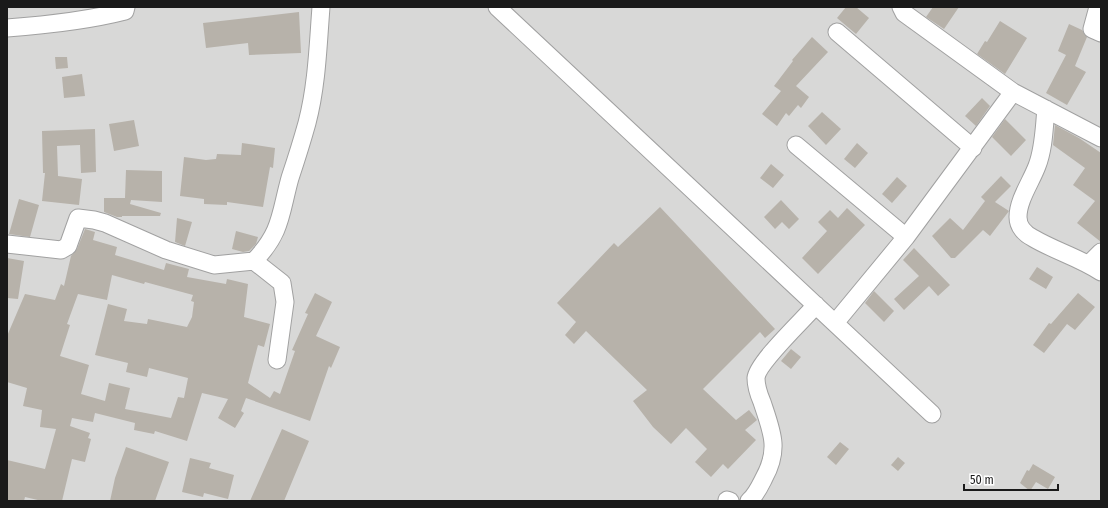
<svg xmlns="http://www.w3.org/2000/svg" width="1108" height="508" font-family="'Fira Sans Condensed',sans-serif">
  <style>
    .residential { fill: #d8d8d7 }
    .building { fill: #b7b2aa; fill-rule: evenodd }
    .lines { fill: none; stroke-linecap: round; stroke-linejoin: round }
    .minor-casing { stroke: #a1a1a1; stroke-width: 19 }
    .minor { stroke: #fff; stroke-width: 17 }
  </style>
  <rect width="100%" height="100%" fill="#ebe9e1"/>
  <path class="residential" d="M7,7H1101V501H7Z"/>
  <path class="building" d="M846,7H856L869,18L856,34L837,18Z
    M933,7H959L944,29L926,17Z
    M299,12L301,53L249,55L248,43L206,48L203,23Z
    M1000,21L1027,38L1005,74L977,54L985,41L987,42Z
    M1069,24L1082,30L1087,37L1075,66L1086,72L1067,105L1046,93L1066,55L1058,51Z
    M812,37L828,52L796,86L809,97L801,108L798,105L789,116L786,113L777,126L762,114L781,91L774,86L793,61L792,60Z
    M55,57H67L68,68L56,69Z
    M82,74L85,96L64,98L62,77Z
    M982,98L990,106L976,126L965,116Z
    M822,112L841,129L826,145L808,126Z
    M1005,119L1026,140L1011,156L992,137Z
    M134,120L139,146L114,151L109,124Z
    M1055,125L1079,138L1101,153V242L1077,223L1095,201L1073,185L1085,168L1053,145Z
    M95,129L96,172L81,173L80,145L57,146L58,176L82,179L79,205L42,201L45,173H43L42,131Z
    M242,143L275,148L273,168L270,167L263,207L227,202V205L204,204V199L180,196L184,157L206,160L216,159L217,154L241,155Z
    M857,143L868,153L855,168L844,159Z
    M771,164L784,175L773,188L760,178Z
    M126,170L162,171V202L131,200L130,204L161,213L160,216H122V217H117L104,212V198H125Z
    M1001,176L1011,186L995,202L1009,211L990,236L983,230L955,258H951L932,236L950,218L963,230L985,201L981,197Z
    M897,177L907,186L892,203L882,194Z
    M19,199L39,205L30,237L9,234Z
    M781,200L799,219L789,229L782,222L775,229L764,217Z
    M660,207L775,329L765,338L760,332L703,389L736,420L749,410L757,420L745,430L756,440L728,469L723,464L711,477L695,462L707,449L686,428L671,444L653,427L633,401L647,390L586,331L574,344L565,335L576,322L557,303L614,243L618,247Z
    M847,208L865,225L818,274L802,258L827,231L818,222L830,210L838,218Z
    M177,218L192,222L185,246L175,242Z
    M85,229L95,232L93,240L117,247L115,255L164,270L166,263L189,269L187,277L226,284L227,279L248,284L244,317L270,324L264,347L258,345L248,383L270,398L274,391L280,394L295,351L292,350L308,314L305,313L315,293L332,302L316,336L340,347L331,368L329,366L310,421L246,398L241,411L244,413L235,428L218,418L228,399L202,393L187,441L155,431L154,434L134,430L135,423L95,413L93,422L72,418L70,426L90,433L88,438L91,439L85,462L72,459L62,501H42L25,497L24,501L7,500V460L45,469L56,429L40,427L42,410L23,406L27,388L7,382V336L25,294L55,300L61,284L64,286L71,256L77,249ZM112,275L144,284L145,282L193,295L191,301L194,302L192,317L187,327L148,319L147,324L124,321L127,309L108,304L95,355L128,363L126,372L147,377L149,368L188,378L184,398L178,397L171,418L125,409L130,388L109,383L105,401L81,394L89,365L60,356L70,325L67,324L78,294L107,300Z
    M236,231L258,237L256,244L249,251L243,252L232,249Z
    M914,248L950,285L938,296L929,286L904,310L894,299L919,276L903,260Z
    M7,258L24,261L18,299L7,298Z
    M1037,267L1053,277L1046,289L1029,279Z
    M874,291L894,311L884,322L865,303Z
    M1078,293L1095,307L1075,330L1067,324L1044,353L1033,345L1049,323L1051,324Z
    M791,349L801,357L791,369L781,361Z
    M282,429L309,441L284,501H250Z
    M840,442L849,449L836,465L827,457Z
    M126,447L169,462L155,501H110L115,478Z
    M898,457L905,463L898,471L891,465Z
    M190,458L211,463L209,468L234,475L228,499L204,493L203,497L182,492Z
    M1033,464L1055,477L1048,489L1036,482L1030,491L1020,483L1027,470L1029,471Z"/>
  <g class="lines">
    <g class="minor-casing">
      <path id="minor" d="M497,7L932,414
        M901,7L904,13L1013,92L1101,138
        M1098,7L1092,29L1101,33
        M7,28C47,25 86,21 125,11L126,7
        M837,32L973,148
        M1046,109C1044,128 1044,148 1037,166C1031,182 1018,200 1018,217C1018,227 1025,234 1033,238C1055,251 1080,258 1101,272
        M796,145L906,237
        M7,244L61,250L68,246L78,218L94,220L105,223L166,250L214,265L254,261C282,232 280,214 290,178C296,160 302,141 307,123C317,85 318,45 321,7
        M254,261L282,283L285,302L277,360
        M1089,264L1101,252
        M835,323L906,237L1013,92
        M727,500L730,501
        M749,501C756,495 760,486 764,478C780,449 772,432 762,402C759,395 756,386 756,378C757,363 804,319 816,305"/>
    </g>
    <use href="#minor" class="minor"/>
  </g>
  <rect width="1108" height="508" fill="none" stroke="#1a1a1a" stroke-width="16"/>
  <path d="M964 484v6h94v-6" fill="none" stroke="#1a1a1a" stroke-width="2"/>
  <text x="970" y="484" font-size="12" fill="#1a1a1a" stroke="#ffffff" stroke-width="3" paint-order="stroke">50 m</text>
</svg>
